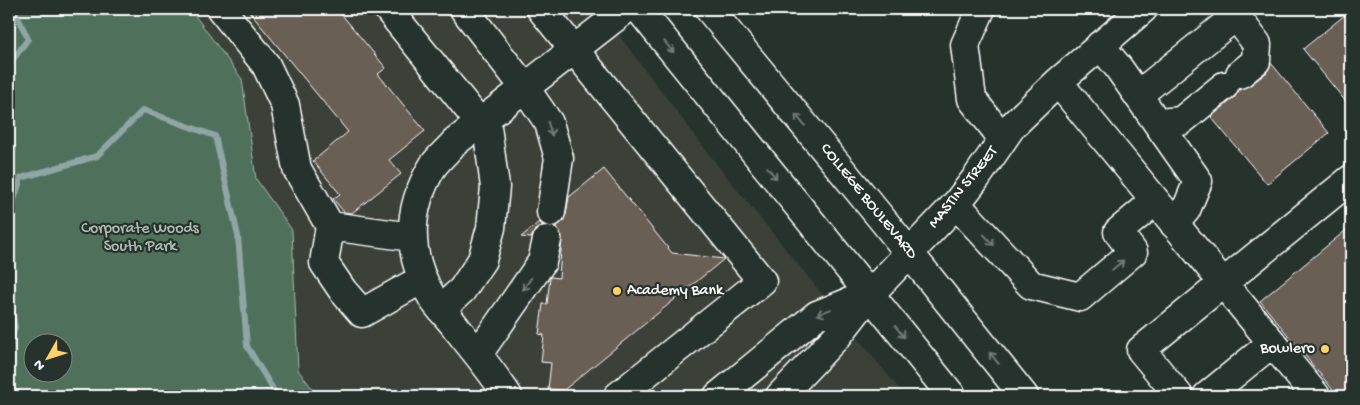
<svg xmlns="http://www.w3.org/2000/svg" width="1360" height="405" font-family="'Gochi Hand',sans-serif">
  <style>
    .built { fill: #3a4039; fill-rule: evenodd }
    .green { fill: #4f715b; stroke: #a7b8ad; fill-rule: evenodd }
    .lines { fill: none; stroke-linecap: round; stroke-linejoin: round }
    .stream { stroke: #90a6a6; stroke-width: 6 }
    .building { fill: #6a5e55; stroke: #fff }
    .minor-casing { stroke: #fff; stroke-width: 31 }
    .major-casing { stroke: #fff; stroke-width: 31 }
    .minor { stroke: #26332d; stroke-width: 28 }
    .major { stroke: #26332d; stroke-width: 28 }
    .oneway { stroke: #727a76 }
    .poi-dot { fill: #ffd166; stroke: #26332d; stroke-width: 2 }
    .labels { text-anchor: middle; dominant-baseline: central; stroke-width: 4.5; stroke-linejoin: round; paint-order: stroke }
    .street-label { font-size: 16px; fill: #fff; stroke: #26332d }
    .park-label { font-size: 16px; fill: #b0bfb5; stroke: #26332d }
    .poi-label { font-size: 16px; fill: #fff; stroke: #26332d; text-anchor: start }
  </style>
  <rect width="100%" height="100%" fill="#26332d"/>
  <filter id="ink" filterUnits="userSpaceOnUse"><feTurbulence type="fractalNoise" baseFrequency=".02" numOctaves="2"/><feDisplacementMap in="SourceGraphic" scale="10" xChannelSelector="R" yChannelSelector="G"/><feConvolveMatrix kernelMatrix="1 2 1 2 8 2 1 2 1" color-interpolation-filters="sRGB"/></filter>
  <g filter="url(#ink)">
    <path class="built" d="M9,9H599L718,166L905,396H9ZM32,342H62V372H32Z"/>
    <path class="green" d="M9,9H190L242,79L256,179L292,230L298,370L318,396H9ZM32,342H62V372H32Z"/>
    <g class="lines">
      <path class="stream" d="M9,65L28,39L14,9
        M9,215L21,178L97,156L143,110L215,136L238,236L247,346L277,396
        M9,298L15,327L9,347"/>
    </g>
    <path class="building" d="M247,9H337L386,68L378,74L425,131L389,160L401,174L352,213L344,212L333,199L340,194L313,161L348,132Z
      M1351,10V108L1303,49Z
      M1271,63L1329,133L1267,184L1211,117L1234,98L1240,89L1249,86L1266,73Z
      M604,169L672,253L724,259L564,390L548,389L551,363L541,362L544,335L539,334L543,304H547L550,278L551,277L559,278L562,236L558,229L555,227L563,221L566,214L569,197Z
      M539,222L543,225L535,230L531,238L521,237Z
      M1351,226V396H1338L1260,301Z"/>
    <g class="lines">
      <g class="minor-casing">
        <path id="minor" d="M221,9L266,65L285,105L297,169L330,226L412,237
          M388,9L480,123
          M464,9L525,88L549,123L559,158L551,212
          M541,9L762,281L618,396
          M981,9L965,45L972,99L1003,139
          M1236,16L1257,44L1256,61L1240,74
          M1100,45L1118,67L1198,181L1186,210L1174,224
          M1058,82L1316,396
          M1138,95L1236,16L1231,9
          M1158,123L1181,121L1224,86
          M956,204L1031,285L1080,297L1133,252L1118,232L1155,201
          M330,226L324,263L343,291L362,313L422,279
          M441,309L462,290L482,260L491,228L495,187L486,119
          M478,354L542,262L547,240
          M508,396C492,371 473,349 455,326C448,317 439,308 433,299C406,255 406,210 433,166C439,158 448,150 454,143L626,9
          M718,396L817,315L870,294
          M780,396L839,334L870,294L956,204L977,177L1012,126L1058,82L1143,9
          M1179,396L1141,350L1351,179
          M1207,396L1272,343"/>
      </g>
      <g class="major-casing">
        <path id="major" d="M639,9L952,396
          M709,9L882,219L1024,396"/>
      </g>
      <use href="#minor" class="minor"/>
      <use href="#major" class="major"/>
    </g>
    <defs><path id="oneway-shaft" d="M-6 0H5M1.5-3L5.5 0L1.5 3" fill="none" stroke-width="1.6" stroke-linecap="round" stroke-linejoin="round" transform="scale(1.25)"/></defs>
    <g class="oneway">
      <use href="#oneway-shaft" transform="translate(669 47) rotate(51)"/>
      <use href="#oneway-shaft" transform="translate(800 120) rotate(-130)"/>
      <use href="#oneway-shaft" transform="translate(550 129) rotate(72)"/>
      <use href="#oneway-shaft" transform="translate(772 173) rotate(51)"/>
      <use href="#oneway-shaft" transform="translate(989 240) rotate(47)"/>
      <use href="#oneway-shaft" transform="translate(1118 265) rotate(-40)"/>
      <use href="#oneway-shaft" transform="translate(527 284) rotate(125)"/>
      <use href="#oneway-shaft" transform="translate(824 312) rotate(158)"/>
      <use href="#oneway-shaft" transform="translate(900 332) rotate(51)"/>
      <use href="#oneway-shaft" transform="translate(994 358) rotate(-129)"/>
    </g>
  </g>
  <g class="poi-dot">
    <circle cx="617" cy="291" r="5"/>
    <circle cx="1325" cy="349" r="5"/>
  </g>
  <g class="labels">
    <g class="street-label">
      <text transform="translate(964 188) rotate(-51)">MASTIN STREET</text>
      <text transform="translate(868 202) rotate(51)">COLLEGE BOULEVARD</text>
    </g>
    <g class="park-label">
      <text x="140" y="229">Corporate Woods<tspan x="140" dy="18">South Park</tspan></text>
    </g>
    <g class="poi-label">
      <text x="627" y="291">Academy Bank</text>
      <text x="1315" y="349" text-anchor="end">Bowlero</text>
    </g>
  </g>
  <rect width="1360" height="405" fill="none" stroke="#26332d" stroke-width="30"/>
  <rect x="15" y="15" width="1330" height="375" fill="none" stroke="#fff" stroke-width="2" filter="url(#ink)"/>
  <g transform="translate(48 358) rotate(231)"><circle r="24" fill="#26332d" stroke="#7d8581"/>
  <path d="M0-4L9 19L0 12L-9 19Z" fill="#ffd166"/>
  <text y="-8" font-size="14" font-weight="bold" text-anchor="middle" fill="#ffffff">N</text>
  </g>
</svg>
